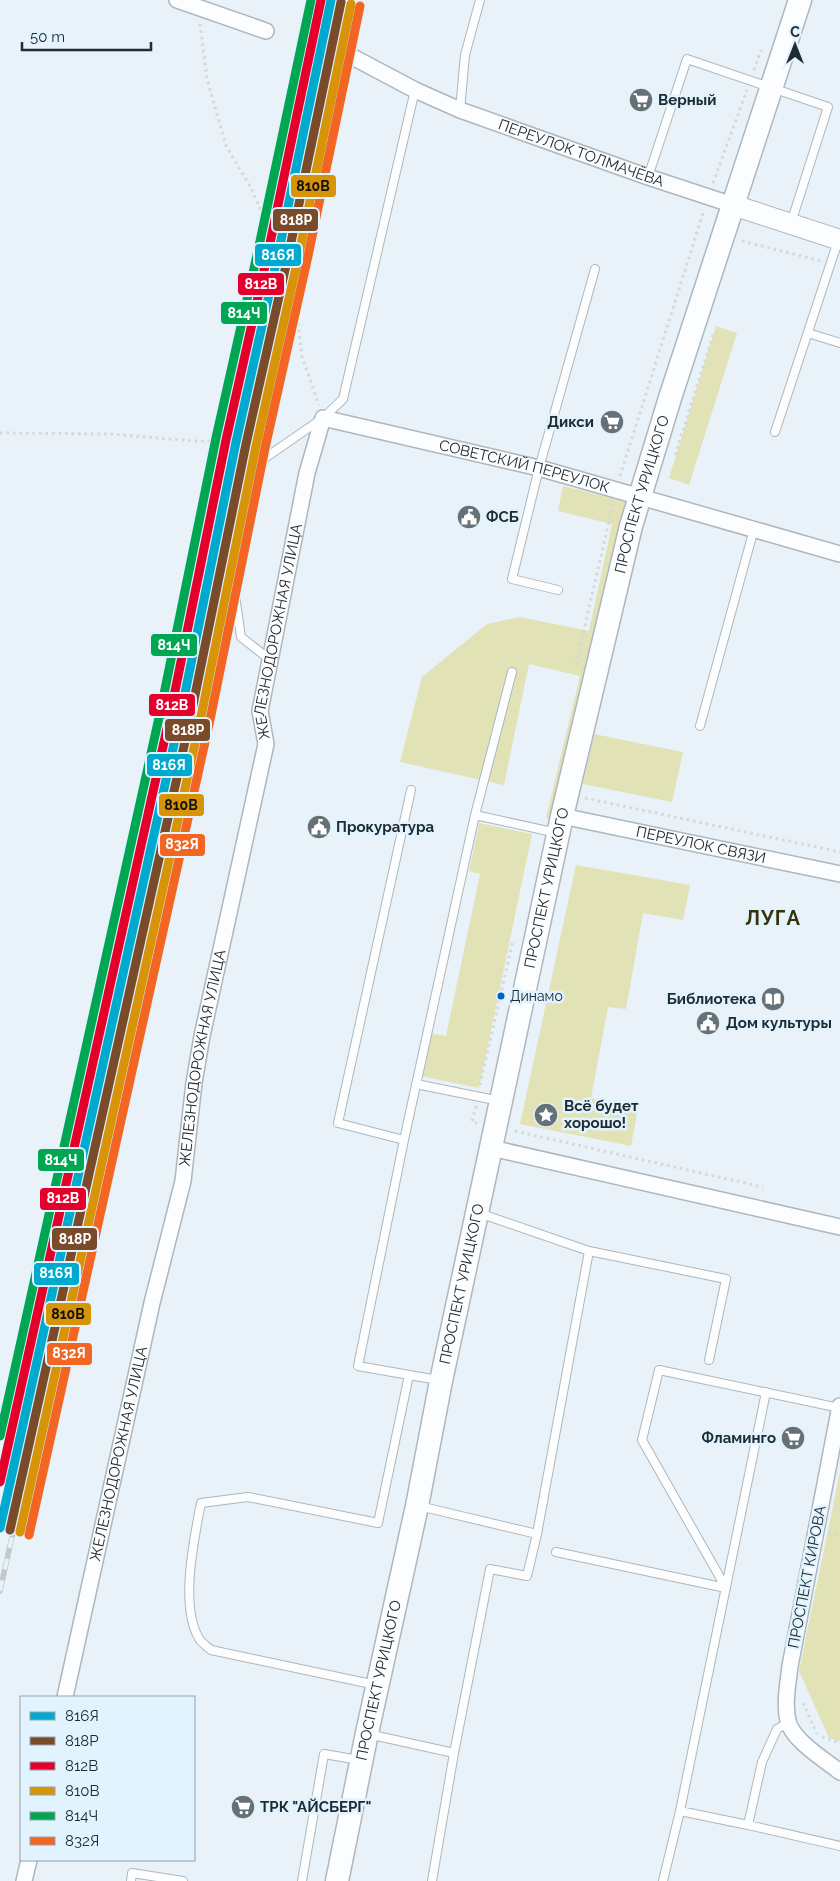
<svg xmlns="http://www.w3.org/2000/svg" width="840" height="1881" font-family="Raleway,sans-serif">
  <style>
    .green { fill: #e2e2b7 }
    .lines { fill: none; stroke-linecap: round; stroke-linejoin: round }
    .service-casing { stroke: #adb7bd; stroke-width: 10 }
    .minor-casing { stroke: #adb7bd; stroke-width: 18 }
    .secondary-casing { stroke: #adb7bd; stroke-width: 22 }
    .primary-casing { stroke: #adb7bd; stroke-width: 25 }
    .path { stroke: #d4d8da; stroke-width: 3; stroke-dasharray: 2.5 4; stroke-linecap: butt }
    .service { stroke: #fcfdfe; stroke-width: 8 }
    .minor { stroke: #fcfdfe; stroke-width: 15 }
    .secondary { stroke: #fcfdfe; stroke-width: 20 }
    .primary { stroke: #fcfdfe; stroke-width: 22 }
    .rail-casing { stroke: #c4c8c9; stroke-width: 5.5 }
    .rail { stroke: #e1f3ff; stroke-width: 4; stroke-dasharray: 11; stroke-linecap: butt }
    .rail-1-casing { stroke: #e1f3ff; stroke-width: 12 }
    .rail-2-casing { stroke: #e1f3ff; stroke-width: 12 }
    .rail-3-casing { stroke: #e1f3ff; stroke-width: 12 }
    .rail-4-casing { stroke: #e1f3ff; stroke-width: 12 }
    .rail-5-casing { stroke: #e1f3ff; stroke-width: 12 }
    .rail-6-casing { stroke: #e1f3ff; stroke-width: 12 }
    .rail-1 { stroke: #00a9ce; stroke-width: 9 }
    .rail-2 { stroke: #7a4b2a; stroke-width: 9 }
    .rail-3 { stroke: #e4002b; stroke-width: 9 }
    .rail-4 { stroke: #d79408; stroke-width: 9 }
    .rail-5 { stroke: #00a651; stroke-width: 9 }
    .rail-6 { stroke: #f26522; stroke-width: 9 }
    .bus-dot { fill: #0065bd; stroke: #e1f3ff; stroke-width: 2 }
    .labels { text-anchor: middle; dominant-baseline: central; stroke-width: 5; stroke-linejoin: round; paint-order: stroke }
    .bus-label { font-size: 14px; fill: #202b32; stroke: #e1f3ff; text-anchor: start }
    .poi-label { font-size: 15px; font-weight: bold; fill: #202b32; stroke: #e1f3ff; text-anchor: start }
    .street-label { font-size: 15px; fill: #202b32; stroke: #e1f3ff }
    .district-label { font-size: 20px; font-weight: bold; letter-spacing: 1px; fill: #373207; stroke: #e1f3ff }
    .line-badge { stroke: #e1f3ff; stroke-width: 2 }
    .badge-label { font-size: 14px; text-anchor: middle; font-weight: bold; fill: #fff }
    .pale-badge-label { font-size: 14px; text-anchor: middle; font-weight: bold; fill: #111 }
  </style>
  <rect width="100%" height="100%" fill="#e8f2f8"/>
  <path class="green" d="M716,326L737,333L689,485L669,478Z
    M563,486L635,504L563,822L546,818L580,676L529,664L504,785L400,762L422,677L487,624L520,617L589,631L612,524L558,511Z
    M594,734L683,752L672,802L583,784Z
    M479,823L532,834L479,1088L420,1076L429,1033L446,1036L480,874L469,871Z
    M576,865L690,885L683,920L643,913L626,1009L608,1007L591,1098L638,1108L631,1146L520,1124Z
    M840,1472V1741L829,1738L799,1671Z"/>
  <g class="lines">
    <g class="service-casing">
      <path id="service" d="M460,110L465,55L480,0
        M648,177L687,59L828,107L791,223
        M808,333L840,343
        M775,432L838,241
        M558,590L512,579L539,468L595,269
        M269,659L241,637L230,561L235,526L265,458L323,418L343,399L415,90
        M700,726L754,529
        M475,815L557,833
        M416,1084L500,1101
        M404,1140L338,1123L411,790
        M479,1213L589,1251L726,1279L709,1360
        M438,1380L358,1366L404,1140L475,815L512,672
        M419,1506L537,1534
        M556,1552L726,1588L642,1440L659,1370L840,1408
        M376,1685L211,1650C208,1647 203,1644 200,1640C179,1608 194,1539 201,1503L248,1497L378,1523L409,1375
        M368,1734L454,1753
        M680,1811L748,1825L762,1762L777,1729L788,1723
        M748,1825L840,1846
        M131,1881L132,1873L183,1881
        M302,1881L324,1754L359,1760
        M432,1881L454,1753L490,1569L527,1576L537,1534L589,1251
        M663,1881L680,1811L766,1392"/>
    </g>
    <g class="minor-casing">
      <g id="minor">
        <path d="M177,0L266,31"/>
        <path id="s1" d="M330,45L415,90L460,110L648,177L733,205"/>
        <path id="s2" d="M562,816L840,874"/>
        <path d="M491,1148L840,1227"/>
        <path d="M840,1406L790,1666C788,1684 784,1703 788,1721C792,1740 825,1760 840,1772"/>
        <path id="s3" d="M65,1697L152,1303L183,1181L194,1083L202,1036L266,744L260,711L307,473L323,418L539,468L840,554"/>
        <path d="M24,1881L29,1860"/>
      </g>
    </g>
    <g class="secondary-casing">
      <path id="secondary" d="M733,205L840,240"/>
    </g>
    <g class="primary-casing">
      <g id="primary">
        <path id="s4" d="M337,1881L367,1733L417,1506L441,1381L562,816L631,526L670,398L800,0"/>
      </g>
    </g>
    <path class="path" d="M200,24L207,79L226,146L251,188L293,281L302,357L319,405
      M332,31L337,0
      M754,70L761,50
      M713,183L747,90
      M742,241L821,261
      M293,280L299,183L312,101L326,59
      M0,433L111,434L194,441L236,442L256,453
      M675,455L714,332
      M620,476L704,210
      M576,664L613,504
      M585,798L840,852
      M480,1085L513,940
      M476,1106L472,1122L477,1123
      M515,1131L763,1187
      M829,1533L840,1535
      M803,1703L817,1734
      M822,1737L840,1743"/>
    <use href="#service" class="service"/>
    <use href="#minor" class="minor"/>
    <use href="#secondary" class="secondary"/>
    <use href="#primary" class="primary"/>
    <g class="rail-casing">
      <path id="rail" d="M0,1591L136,972L162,846L182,708"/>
    </g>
    <use href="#rail" class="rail"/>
    <g class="rail-1-casing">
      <path id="rail-1" d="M0,1528L182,708L236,442L279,250L331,0"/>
    </g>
    <g class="rail-2-casing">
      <path id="rail-2" d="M10,1530L192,710L246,444L289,252L341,2"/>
    </g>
    <g class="rail-3-casing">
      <path id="rail-3" d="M0,1482L172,706L226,440L269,248L321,0"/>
    </g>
    <g class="rail-4-casing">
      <path id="rail-4" d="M20,1532L202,712L256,446L299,254L351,4"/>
    </g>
    <g class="rail-5-casing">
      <path id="rail-5" d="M0,1436L162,704L216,438L259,246L311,0"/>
    </g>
    <g class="rail-6-casing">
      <path id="rail-6" d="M29,1535L211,715L265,448L308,256L360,6"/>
    </g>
    <use href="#rail-1" class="rail-1"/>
    <use href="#rail-2" class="rail-2"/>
    <use href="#rail-3" class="rail-3"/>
    <use href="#rail-4" class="rail-4"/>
    <use href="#rail-5" class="rail-5"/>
    <use href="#rail-6" class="rail-6"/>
  </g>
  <defs>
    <g id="supermarket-disc" transform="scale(1.25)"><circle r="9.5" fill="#667177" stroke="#e1f3ff"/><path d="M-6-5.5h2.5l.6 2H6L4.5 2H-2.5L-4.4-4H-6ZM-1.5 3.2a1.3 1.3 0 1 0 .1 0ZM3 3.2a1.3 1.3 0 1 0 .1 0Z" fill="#fff"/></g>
    <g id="civic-disc" transform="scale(1.25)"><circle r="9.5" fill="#667177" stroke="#e1f3ff"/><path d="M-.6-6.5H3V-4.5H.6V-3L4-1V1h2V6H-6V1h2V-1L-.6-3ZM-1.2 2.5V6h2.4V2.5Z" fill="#fff"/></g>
    <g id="library-disc" transform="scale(1.25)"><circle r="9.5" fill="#667177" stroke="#e1f3ff"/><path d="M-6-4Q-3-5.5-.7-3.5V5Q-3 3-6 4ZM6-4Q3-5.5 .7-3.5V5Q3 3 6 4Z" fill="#fff"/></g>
    <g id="sight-disc" transform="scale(1.25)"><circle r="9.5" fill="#667177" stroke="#e1f3ff"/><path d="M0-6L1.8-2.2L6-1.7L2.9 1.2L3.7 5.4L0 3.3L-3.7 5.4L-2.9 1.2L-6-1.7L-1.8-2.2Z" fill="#fff"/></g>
  </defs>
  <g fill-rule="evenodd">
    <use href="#supermarket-disc" x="641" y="100"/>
    <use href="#supermarket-disc" x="612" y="422"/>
    <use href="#civic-disc" x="469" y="517"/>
    <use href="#civic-disc" x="319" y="827"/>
    <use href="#library-disc" x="773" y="999"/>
    <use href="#civic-disc" x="708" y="1023"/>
    <use href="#sight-disc" x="546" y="1115"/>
    <use href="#supermarket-disc" x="793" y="1438"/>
    <use href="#supermarket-disc" x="243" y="1807"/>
  </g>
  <circle class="bus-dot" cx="501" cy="996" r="4.5"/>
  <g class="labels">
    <g class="bus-label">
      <text x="510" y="996">Динамо</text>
    </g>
    <g class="poi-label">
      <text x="658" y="100">Верный</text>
      <text x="594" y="422" text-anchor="end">Дикси</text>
      <text x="486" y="517">ФСБ</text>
      <text x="336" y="827">Прокуратура</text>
      <text x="756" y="999" text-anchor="end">Библиотека</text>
      <text x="726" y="1023">Дом культуры</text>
      <text x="564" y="1106">Всё будет<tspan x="564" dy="17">хорошо!</tspan></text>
      <text x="776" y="1438" text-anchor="end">Фламинго</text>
      <text x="260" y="1807">ТРК "АЙСБЕРГ"</text>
    </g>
    <g class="street-label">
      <text stroke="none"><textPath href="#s1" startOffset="274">ПЕРЕУЛОК ТОЛМАЧЁВА</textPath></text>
      <text stroke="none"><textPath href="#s3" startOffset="1515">СОВЕТСКИЙ ПЕРЕУЛОК</textPath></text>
      <text stroke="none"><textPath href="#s4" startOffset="1420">ПРОСПЕКТ УРИЦКОГО</textPath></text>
      <text stroke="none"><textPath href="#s3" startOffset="1089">ЖЕЛЕЗНОДОРОЖНАЯ УЛИЦА</textPath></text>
      <text stroke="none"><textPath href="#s2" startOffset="142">ПЕРЕУЛОК СВЯЗИ</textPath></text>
      <text stroke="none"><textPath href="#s4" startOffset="1015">ПРОСПЕКТ УРИЦКОГО</textPath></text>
      <text stroke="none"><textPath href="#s3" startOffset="654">ЖЕЛЕЗНОДОРОЖНАЯ УЛИЦА</textPath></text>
      <text stroke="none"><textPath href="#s4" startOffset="610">ПРОСПЕКТ УРИЦКОГО</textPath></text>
      <text stroke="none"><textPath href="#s3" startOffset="249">ЖЕЛЕЗНОДОРОЖНАЯ УЛИЦА</textPath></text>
      <text transform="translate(807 1577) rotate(-79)">ПРОСПЕКТ КИРОВА</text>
      <text stroke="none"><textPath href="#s4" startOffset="205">ПРОСПЕКТ УРИЦКОГО</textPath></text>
    </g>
    <g class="district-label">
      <text x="773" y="918">ЛУГА</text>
    </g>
  </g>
  <g class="line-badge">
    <rect x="290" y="174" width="47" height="24" rx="5" fill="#d79408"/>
    <rect x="272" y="208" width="47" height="24" rx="5" fill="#7a4b2a"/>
    <rect x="254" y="243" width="48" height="24" rx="5" fill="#00a9ce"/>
    <rect x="237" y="272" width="48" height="24" rx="5" fill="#e4002b"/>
    <rect x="220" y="301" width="48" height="24" rx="5" fill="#00a651"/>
    <rect x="150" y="633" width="48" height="24" rx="5" fill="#00a651"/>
    <rect x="148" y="693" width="48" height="24" rx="5" fill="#e4002b"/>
    <rect x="164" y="718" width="47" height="24" rx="5" fill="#7a4b2a"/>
    <rect x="146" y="753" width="47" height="24" rx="5" fill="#00a9ce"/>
    <rect x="158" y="793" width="47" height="24" rx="5" fill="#d79408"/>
    <rect x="159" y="833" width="47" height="24" rx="5" fill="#f26522"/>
    <rect x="37" y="1148" width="48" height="24" rx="5" fill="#00a651"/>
    <rect x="39" y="1187" width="48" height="24" rx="5" fill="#e4002b"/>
    <rect x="51" y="1227" width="47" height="24" rx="5" fill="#7a4b2a"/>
    <rect x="33" y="1262" width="47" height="24" rx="5" fill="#00a9ce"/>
    <rect x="45" y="1302" width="47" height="24" rx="5" fill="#d79408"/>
    <rect x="46" y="1342" width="47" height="24" rx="5" fill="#f26522"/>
  </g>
  <g class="badge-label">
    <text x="296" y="225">818Р</text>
    <text x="278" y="260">816Я</text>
    <text x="261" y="289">812В</text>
    <text x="244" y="318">814Ч</text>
    <text x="174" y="650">814Ч</text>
    <text x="172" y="710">812В</text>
    <text x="188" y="735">818Р</text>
    <text x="169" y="770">816Я</text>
    <text x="182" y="849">832Я</text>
    <text x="61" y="1165">814Ч</text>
    <text x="63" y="1203">812В</text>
    <text x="75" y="1244">818Р</text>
    <text x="56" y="1278">816Я</text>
    <text x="69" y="1358">832Я</text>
  </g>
  <g class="pale-badge-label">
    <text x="313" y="191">810В</text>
    <text x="181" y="810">810В</text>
    <text x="68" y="1319">810В</text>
  </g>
  <rect x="20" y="1696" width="175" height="165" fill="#e1f3ff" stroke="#94a3ad"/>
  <rect x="30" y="1712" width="25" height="8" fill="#00a9ce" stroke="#94a3ad"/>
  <text x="65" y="1721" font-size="15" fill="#202b32">816Я</text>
  <rect x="30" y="1737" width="25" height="8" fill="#7a4b2a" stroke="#94a3ad"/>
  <text x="65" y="1746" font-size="15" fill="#202b32">818Р</text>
  <rect x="30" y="1762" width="25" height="8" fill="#e4002b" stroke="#94a3ad"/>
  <text x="65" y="1771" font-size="15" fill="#202b32">812В</text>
  <rect x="30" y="1787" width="25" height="8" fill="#d79408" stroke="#94a3ad"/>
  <text x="65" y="1796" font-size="15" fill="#202b32">810В</text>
  <rect x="30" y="1812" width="25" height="8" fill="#00a651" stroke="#94a3ad"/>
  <text x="65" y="1821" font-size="15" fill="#202b32">814Ч</text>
  <rect x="30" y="1837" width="25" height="8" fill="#f26522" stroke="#94a3ad"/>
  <text x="65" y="1846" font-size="15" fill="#202b32">832Я</text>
  <g transform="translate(795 45)" stroke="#e1f3ff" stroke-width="4" paint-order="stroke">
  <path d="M0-4L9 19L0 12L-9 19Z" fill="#202b32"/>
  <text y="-8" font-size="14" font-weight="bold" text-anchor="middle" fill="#202b32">С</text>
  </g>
  <path d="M22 42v8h129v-8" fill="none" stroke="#202b32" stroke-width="2.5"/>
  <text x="30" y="42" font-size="15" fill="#202b32" stroke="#e1f3ff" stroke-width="4" paint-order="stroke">50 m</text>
</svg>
